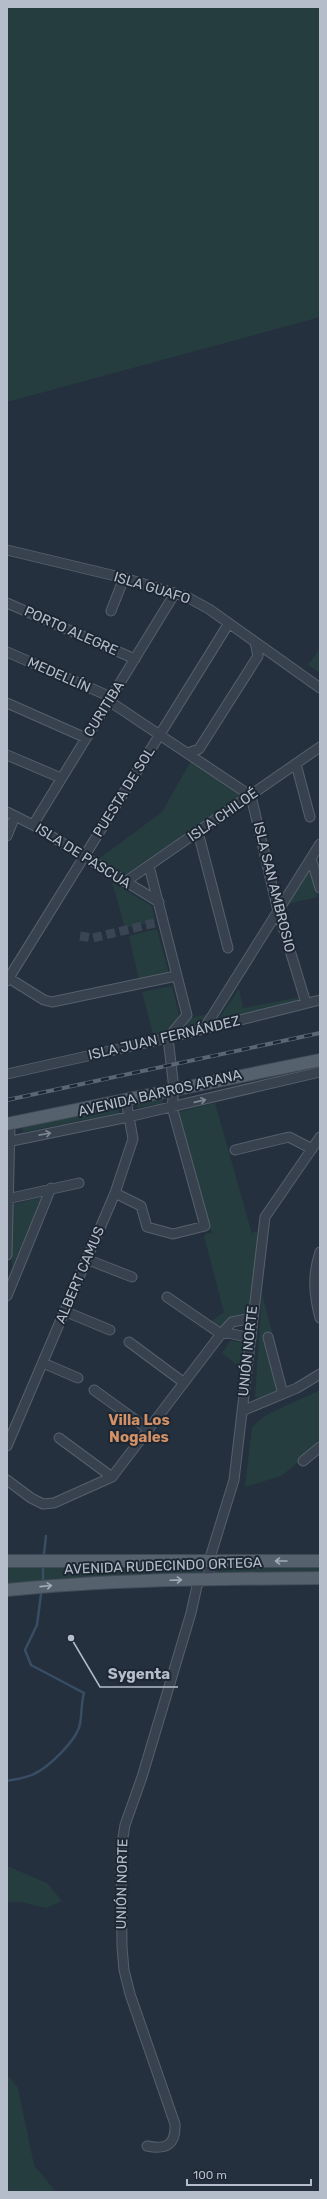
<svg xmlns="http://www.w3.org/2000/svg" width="327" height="2199" font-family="Rubik,sans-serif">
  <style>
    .green { fill: #263d3f }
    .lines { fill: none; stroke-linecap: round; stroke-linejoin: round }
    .stream { stroke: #394d65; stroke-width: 2.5 }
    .minor-tunnel { stroke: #3a4553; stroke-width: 9; stroke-dasharray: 9 4.5; stroke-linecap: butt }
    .minor-casing { stroke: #56606c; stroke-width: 11 }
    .major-casing { stroke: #414b57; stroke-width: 14 }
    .minor { stroke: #38424e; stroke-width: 9 }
    .major { stroke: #56616e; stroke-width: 12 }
    .rail-casing { stroke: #5a6675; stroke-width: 4 }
    .rail { stroke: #1d2733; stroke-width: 2.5; stroke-dasharray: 8; stroke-linecap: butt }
    .oneway { stroke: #7c8692 }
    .oneway2 { stroke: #a1abb7 }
    .labels { text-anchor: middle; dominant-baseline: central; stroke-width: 4; stroke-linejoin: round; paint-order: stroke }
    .street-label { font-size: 14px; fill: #b4bdc9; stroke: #1d2733 }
    .neighbourhood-label { font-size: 15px; font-weight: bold; fill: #d39165; stroke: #1d2733 }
    .leader { fill: none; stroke: #b4bdc9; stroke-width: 1.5 }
    .callout-dot { fill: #b4bdc9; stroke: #1d2733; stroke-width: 1.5 }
    .callout-label { font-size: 15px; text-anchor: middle; font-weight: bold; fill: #b4bdc9; stroke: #1d2733; stroke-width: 4; stroke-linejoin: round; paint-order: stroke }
  </style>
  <rect width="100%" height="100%" fill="#24303e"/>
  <path class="green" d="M7,7H320V317L7,402Z
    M320,648V673L308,665Z
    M191,761L243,794L123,876L97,860L162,812Z
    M308,869H311L318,897L287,904Z
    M112,882L152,906L155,921L125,928Z
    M157,929L169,974L139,980L129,936Z
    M172,986L179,1015L168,1036L154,1038L142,992Z
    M239,989L243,1008L300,997L302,1000L217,1021Z
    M213,1013L202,1027L184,1030L182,1027L185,1019Z
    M164,1097L162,1103L138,1108L136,1103Z
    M215,1103L252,1234L254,1231L259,1234L250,1314L231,1320L218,1330L209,1323L224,1312L204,1236L208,1233L212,1234L179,1112Z
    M118,1107L119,1113L23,1132L21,1127Z
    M42,1197L12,1268L11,1205Z
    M262,1294L272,1332L266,1334L279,1391L259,1398L255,1397Z
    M230,1341L242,1342L246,1345L244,1371L222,1353Z
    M320,1390V1439L295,1465L281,1476L245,1487L252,1427L266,1415Z
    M95,1566H320V1575L7,1587V1567Z
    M7,1866L47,1883L62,1901L46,1908L21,1902H7Z
    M7,2074L18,2088L34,2165L56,2192H7Z"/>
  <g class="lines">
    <path class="stream" d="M44,1554L46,1536
      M43,1579V1567
      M7,1781C16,1779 26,1778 34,1774C49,1767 77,1740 80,1724C82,1714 81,1703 84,1693L31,1665L25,1650L37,1625L41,1594"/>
    <path class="minor-tunnel" d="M80,936L93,938L163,921"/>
    <g class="minor-casing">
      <path id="minor" d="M7,550L124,578L187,597L209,609L320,688
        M7,603L135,659
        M111,611L124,578
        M7,652L111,697
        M109,701L251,796L278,911L306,1003
        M7,703L86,738
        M188,753L199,749L258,656L255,642
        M7,755L61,778
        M296,764L310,817
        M7,812L33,825L159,902
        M33,825L175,593
        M198,832L228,948
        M7,836L15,816
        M311,858L320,888
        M125,882L320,747
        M7,977L44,1000L52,1002L176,976
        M7,981L229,623
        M204,1029L320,844
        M7,1074L168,1038L320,1000
        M7,1142L128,1117L320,1072
        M235,1150L289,1137L312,1149
        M115,1193L141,1206L147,1227L173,1234L205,1226L172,1107L174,1089L168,1038L187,1015L149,866
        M7,1199L79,1183
        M320,1252C312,1275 314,1295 320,1318
        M7,1255L10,1124
        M86,1259L132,1277
        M7,1296L51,1188
        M167,1297L221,1334
        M64,1311L110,1330
        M221,1334L228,1333L251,1338
        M268,1337L283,1394
        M129,1342L183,1382
        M43,1363L78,1378
        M94,1390L148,1429
        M242,1411L297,1388L320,1374
        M59,1438L112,1477
        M7,1446L115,1193L133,1139L126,1100
        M303,1461L320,1447
        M7,1480L31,1498L43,1504L54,1503L112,1477L221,1334L232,1322L252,1318
        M209,1579V1561L234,1480L265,1217L320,1137
        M147,2146C166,2150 176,2145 175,2124L130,1994L124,1970L122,1947L121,1849L125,1825L142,1777L191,1613L197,1586L201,1579"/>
    </g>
    <g class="major-casing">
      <path id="major" d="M7,1124L320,1060
        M7,1561H320
        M7,1590C111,1579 216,1579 320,1578"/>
    </g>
    <use href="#minor" class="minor"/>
    <use href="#major" class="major"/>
    <g class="rail-casing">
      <path id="rail" d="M7,1100L320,1033"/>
    </g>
    <use href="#rail" class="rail"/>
  </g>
  <defs><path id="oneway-shaft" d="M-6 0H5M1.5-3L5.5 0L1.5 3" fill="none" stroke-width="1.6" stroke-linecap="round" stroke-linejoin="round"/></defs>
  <g class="oneway">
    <use href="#oneway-shaft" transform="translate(200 1101) rotate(-13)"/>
    <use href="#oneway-shaft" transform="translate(45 1134) rotate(-11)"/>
  </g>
  <g class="oneway2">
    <use href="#oneway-shaft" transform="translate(281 1561) rotate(180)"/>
    <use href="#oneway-shaft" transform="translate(176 1580) rotate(-2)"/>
    <use href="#oneway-shaft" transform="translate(46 1586) rotate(-6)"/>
  </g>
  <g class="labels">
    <g class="street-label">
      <text transform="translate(152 588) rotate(17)">ISLA GUAFO</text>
      <text transform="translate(71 631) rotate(24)">PORTO ALEGRE</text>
      <text transform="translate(59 675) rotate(24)">MEDELLÍN</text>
      <text transform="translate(104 709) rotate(-58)">CURITIBA</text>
      <text transform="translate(124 792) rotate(-58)">PUESTA DE SOL</text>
      <text transform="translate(223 815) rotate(-35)">ISLA CHILOÉ</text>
      <text transform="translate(83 856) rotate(32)">ISLA DE PASCUA</text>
      <text transform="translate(274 887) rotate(76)">ISLA SAN AMBROSIO</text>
      <text transform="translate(164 1038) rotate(-13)">ISLA JUAN FERNÁNDEZ</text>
      <text transform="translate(160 1093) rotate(-13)">AVENIDA BARROS ARANA</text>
      <text transform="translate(80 1275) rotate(-67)">ALBERT CAMUS</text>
      <text transform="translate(248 1351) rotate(-84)">UNIÓN NORTE</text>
      <text transform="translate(163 1566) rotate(-2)">AVENIDA RUDECINDO ORTEGA</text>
      <text transform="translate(122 1884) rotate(-89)">UNIÓN NORTE</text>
    </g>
    <g class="neighbourhood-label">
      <text x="139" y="1420">Villa Los<tspan x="139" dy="17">Nogales</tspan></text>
    </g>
  </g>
  <path class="leader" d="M71 1638L100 1687H178"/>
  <circle class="callout-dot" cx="71" cy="1638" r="4"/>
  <g class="callout-label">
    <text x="139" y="1679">Sygenta</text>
  </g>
  <rect width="327" height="2199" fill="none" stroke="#b4bdc9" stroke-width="16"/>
  <path d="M187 2179v6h124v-6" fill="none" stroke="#b4bdc9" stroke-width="2"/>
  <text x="193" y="2179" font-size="12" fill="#b4bdc9" stroke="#1d2733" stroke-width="3" paint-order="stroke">100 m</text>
</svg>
